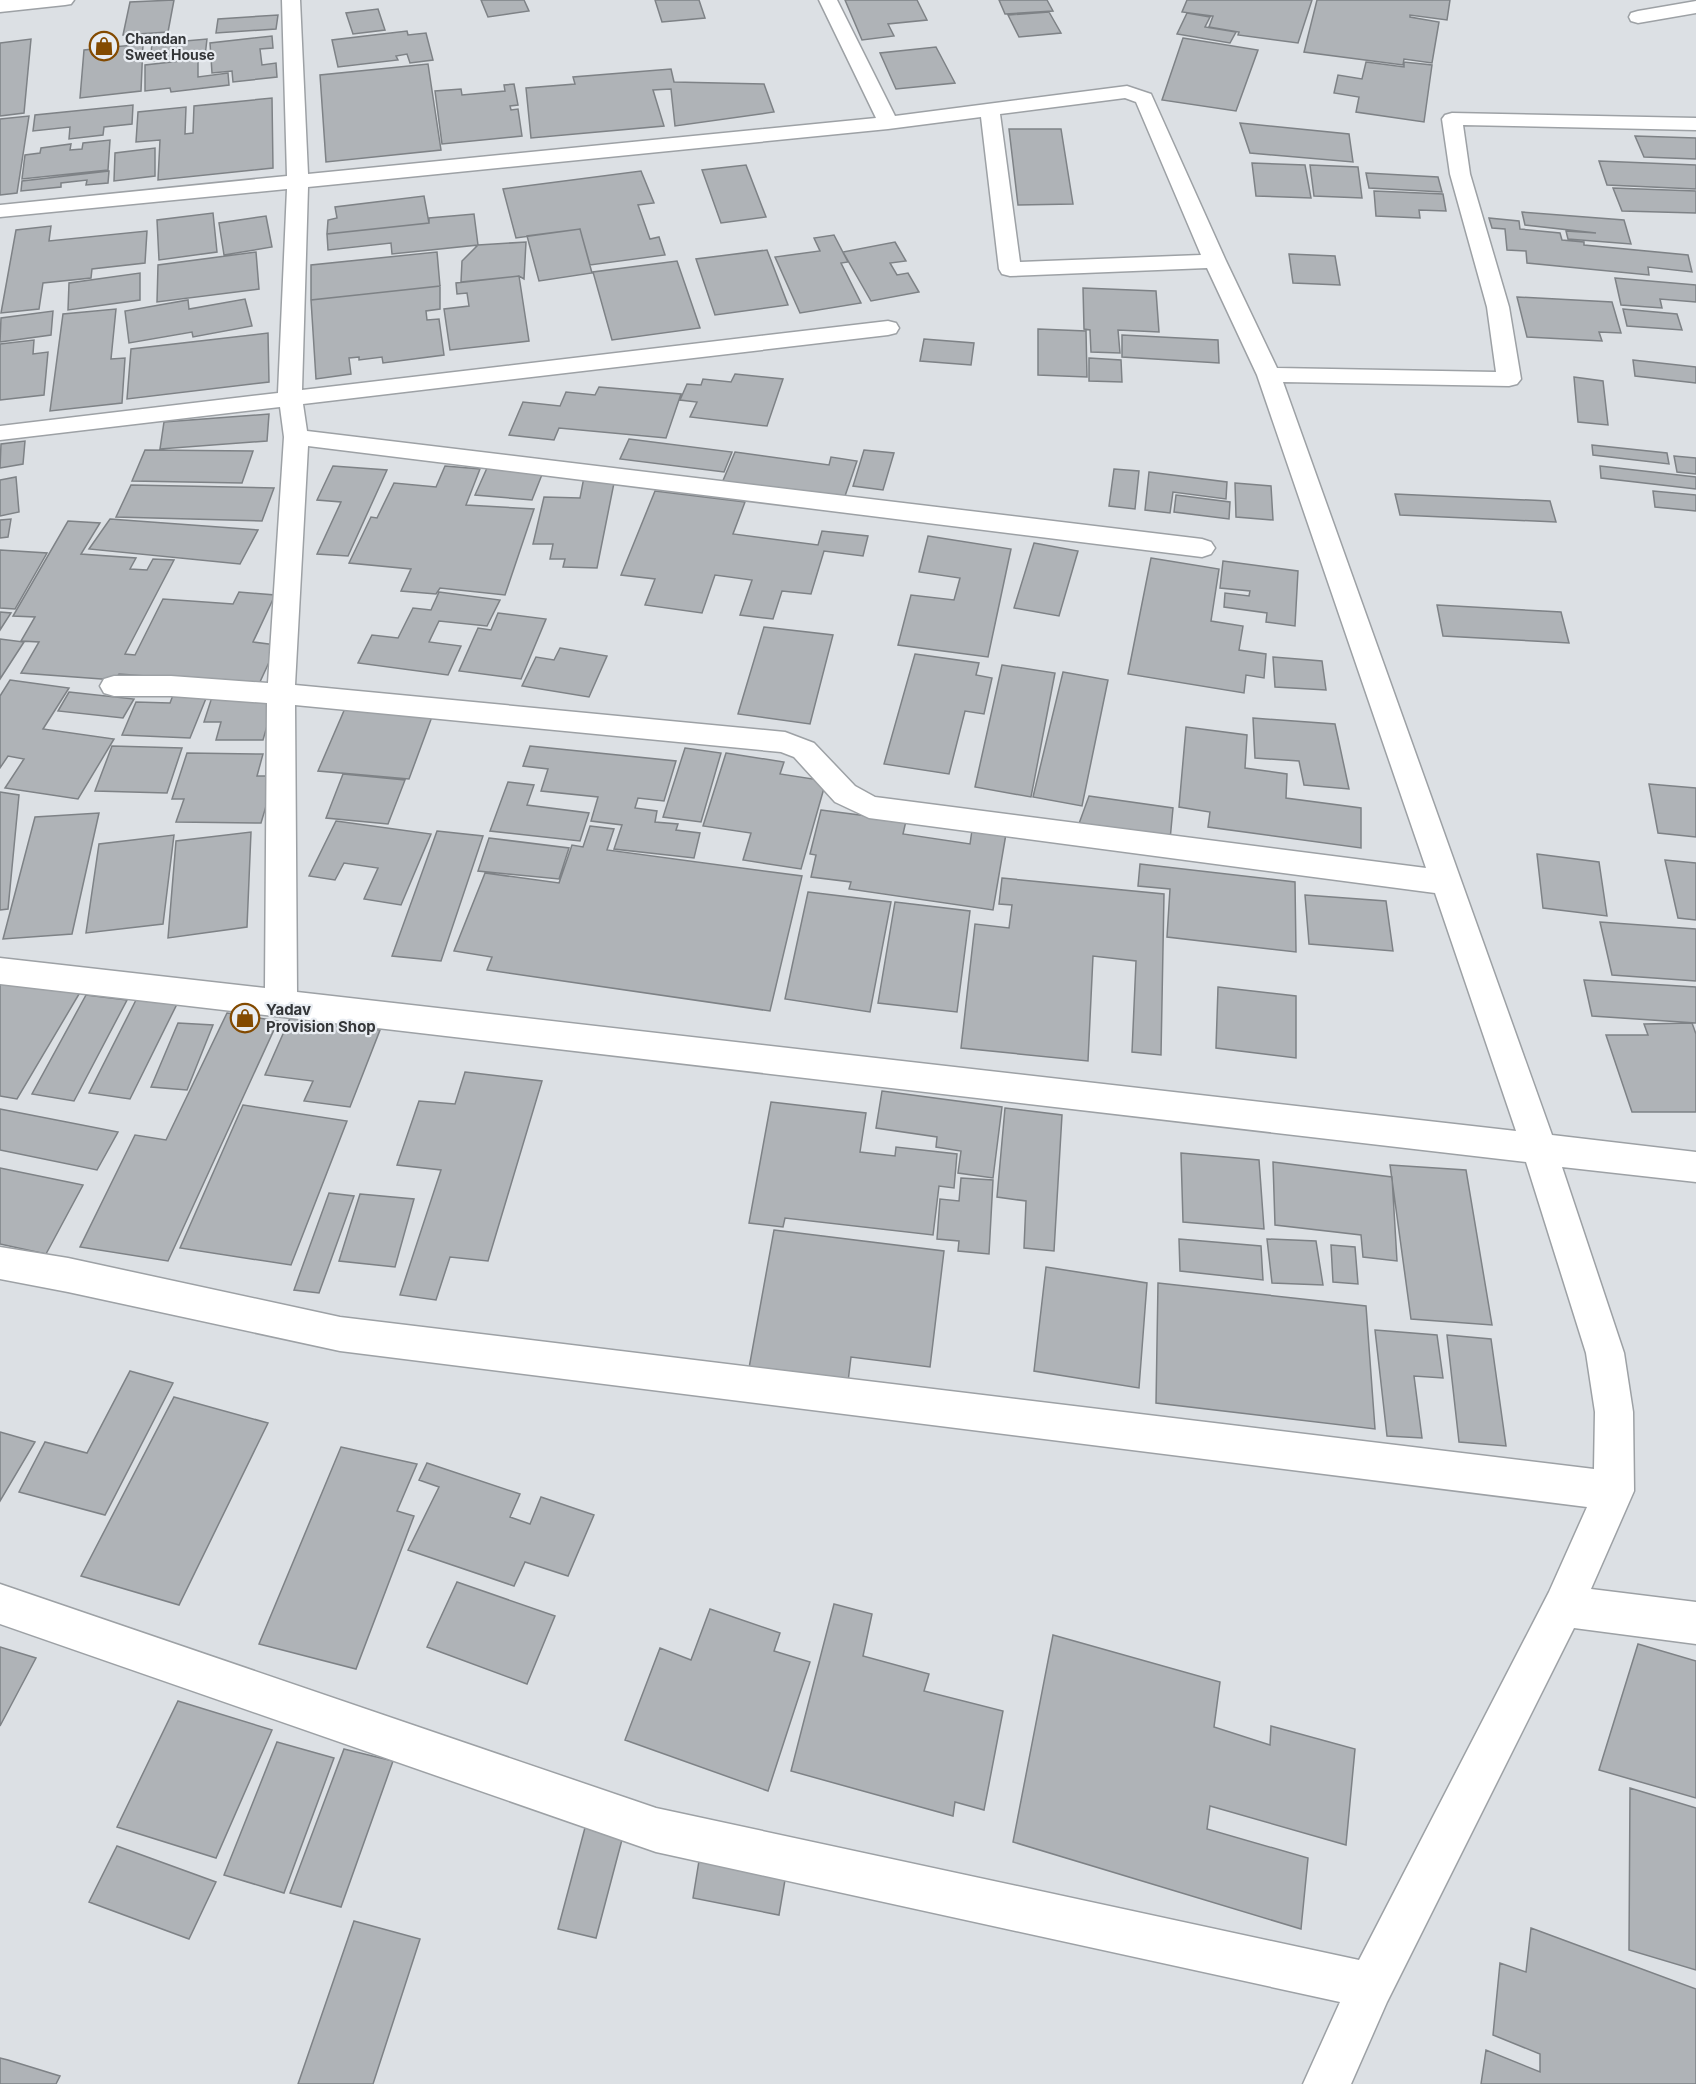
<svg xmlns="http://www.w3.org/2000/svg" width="1696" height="2084" font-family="Inter,sans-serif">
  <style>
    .building { fill: #afb3b7; stroke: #7e8286; stroke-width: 1.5 }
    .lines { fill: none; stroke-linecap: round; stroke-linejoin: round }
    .street-casing { stroke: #9da1a5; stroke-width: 3 }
    .street { fill: #fff; fill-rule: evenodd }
    .labels { text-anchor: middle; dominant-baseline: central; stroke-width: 4.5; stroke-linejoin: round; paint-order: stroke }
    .far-poi-label { font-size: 14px; font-weight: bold; fill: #343638; stroke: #e9edf2; text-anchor: start }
    .poi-label { font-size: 15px; font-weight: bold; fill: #343638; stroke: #e9edf2; text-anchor: start }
  </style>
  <rect width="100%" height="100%" fill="#dce0e4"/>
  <path class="building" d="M174,0L168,32L123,35L130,2Z
    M481,0H524L529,11L488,17Z
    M655,0H699L705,18L662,22Z
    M845,0H917L927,20L888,24L894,36L862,40Z
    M999,0H1047L1053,11L1005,14Z
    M1187,0H1312L1298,43L1238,35L1239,32L1209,27L1213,16L1182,12Z
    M1317,0H1450L1447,20L1410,15V17L1439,22L1432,63L1404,59L1403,65L1304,52Z
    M378,9L385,30L353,34L346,13Z
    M1049,12L1061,33L1019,37L1008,15Z
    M1187,13L1210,17L1205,27L1236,32L1230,43L1177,34Z
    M278,15L276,29L216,33L218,19Z
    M407,31L408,35L426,33L433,60L410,63L407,54L396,56L398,60L338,67L332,40Z
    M272,36L273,48L260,49L262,65L276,63L277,77L233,82L232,71L212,73L210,43Z
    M1183,38L1258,50L1236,111L1162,100Z
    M31,39L24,113L0,116V43Z
    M207,39L205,56L150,61L152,44Z
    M143,44L141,91L80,98L84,50Z
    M936,47L955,83L896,89L880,53Z
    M198,59V77L228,73L229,85L171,92L170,88L145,91V65Z
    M1366,62L1404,67V62L1432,65L1424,122L1356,112L1359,97L1334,93L1338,75L1362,79Z
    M428,64L441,150L326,162L320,75Z
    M671,69L674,82L764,84L774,112L675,126L671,89L653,90L664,126L531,138L526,88L575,84L573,77Z
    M514,84L518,105L510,106L511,110L518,109L522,136L442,144L435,91L461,89L462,95L505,91L504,85Z
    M272,98L273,168L158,180L160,140L136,142L138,112L186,107L185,134L193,133L194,106Z
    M133,105L132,124L104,127L103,135L69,139L70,127L33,131L35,115Z
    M29,116L17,193L0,195V119Z
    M1240,123L1349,134L1353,162L1250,153Z
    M1009,129H1061L1073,204L1018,205Z
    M1635,136L1696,138V159L1644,157Z
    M110,140L108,170L22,179L25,155L40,153L41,148L71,144L70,150L82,149L83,143Z
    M155,148V176L114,181L115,153Z
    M1599,161L1696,165V189L1607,185Z
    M1252,163L1305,165L1311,198L1256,196Z
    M746,165L766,217L721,223L702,170Z
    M1310,165L1358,167L1362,198L1314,196Z
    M109,171L108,183L86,185L87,180L61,183V187L21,191L22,181Z
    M641,171L654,203L638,205L650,239L659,237L665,255L590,265L580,229L516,238L503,189Z
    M1366,173L1438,177L1442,192L1369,188Z
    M1613,188L1696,191V213L1622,211Z
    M1374,191L1443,194L1446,211L1419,210L1420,218L1376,216Z
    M424,196L429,223L327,234L328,220L337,218L335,207Z
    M1522,212L1624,220L1631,244L1568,239L1566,231L1596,233L1525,225Z
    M213,213L217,252L159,260L157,220Z
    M474,214L478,245L392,254L391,243L328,250L327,234L429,223V218Z
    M266,216L272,247L224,255L219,223Z
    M1489,218L1519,221L1520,229L1560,233L1562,240L1584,242V245L1688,255L1692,272L1648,267L1649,275L1527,263L1526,251L1507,250L1505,229L1492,228Z
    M51,226L49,241L147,231L145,263L92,269L91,278L43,283L39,309L1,313L16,230Z
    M580,229L592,273L539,281L527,236Z
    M834,235L848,262L841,263L861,303L800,313L775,257L820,251L814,238Z
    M526,242L524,279L519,276L461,282L462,261L478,245Z
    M895,242L906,261L890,263L897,275L908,273L919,292L871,301L843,252Z
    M767,250L788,305L715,315L696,259Z
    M256,252L259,289L157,302L158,265Z
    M437,252L440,286L311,300V265Z
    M1289,254L1335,256L1340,285L1293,283Z
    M677,261L700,328L612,340L593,272Z
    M140,273V300L68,310L69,283Z
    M519,276L529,341L450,350L444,309L469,306L467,293L457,294L456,283Z
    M1615,278L1696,285V302L1660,299L1662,308L1621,305Z
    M440,286V309L426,311L427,320L439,319L444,355L383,363L382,357L359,360V357L349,358L351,374L316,379L311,300Z
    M1083,288L1156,291L1159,332L1118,330L1120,353L1091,352L1090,330L1084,329Z
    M1517,297L1612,302L1621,333L1599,332L1602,341L1527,337Z
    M245,299L252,326L193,337L192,332L129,343L125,311L188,300L189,309Z
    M116,309L111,359L125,358L122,403L50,411L63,314Z
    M1623,309L1677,314L1682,330L1627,326Z
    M53,311L51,335L0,342L1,318Z
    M1038,329L1086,331L1087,377L1038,375Z
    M268,333L269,382L127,399L131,349Z
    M1122,335L1218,340L1219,363L1122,357Z
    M924,339L974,343L971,365L920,361Z
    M34,340L33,354L48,352L44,395L0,400V344Z
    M1089,358L1121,360L1122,382L1089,381Z
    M1633,360L1696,367V383L1635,376Z
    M735,374L783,379L767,426L690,417L697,402L680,400L687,384L701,385L703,379L731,382Z
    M1574,377L1603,381L1608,425L1578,422Z
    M599,387L681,394L666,438L559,428L554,440L509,435L523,402L560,406L566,392L595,395Z
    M269,414L267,441L160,449L164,422Z
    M629,439L732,452L724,472L620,459Z
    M25,441L23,464L0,468L1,444Z
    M1592,445L1667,453L1669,464L1593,455Z
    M145,450L253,451L242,483L132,481Z
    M864,450L894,453L883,490L853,486Z
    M735,452L829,465L831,457L857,461L844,499L722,483Z
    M1674,456L1696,458V474L1677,472Z
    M333,466L387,470L348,556L317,554L341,502L317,500Z
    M445,466L480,469L466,505L534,509L505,595L440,588L436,594L401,591L411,569L349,563L371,517L377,518L394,483L436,487Z
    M1600,466L1696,477V489L1601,478Z
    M487,468L543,472L532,500L475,495Z
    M1114,469L1139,471L1135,509L1109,506Z
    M1149,472L1227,482L1226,499L1173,492L1170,513L1145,510Z
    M16,477L19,512L0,516V480Z
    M584,477L615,478L597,568L563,567L565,559H550L553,544H533L544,497L580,498Z
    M1235,483L1271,486L1273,520L1236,517Z
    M131,485L274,488L262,521L116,517Z
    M655,491L745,502L733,534L818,545L822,531L868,536L863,556L824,551L811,594L782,591L773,619L740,615L752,580L715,575L702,613L645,605L655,579L621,575Z
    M1653,491L1696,495V511L1655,507Z
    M1395,494L1550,501L1556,522L1400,515Z
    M1176,495L1230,502L1229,519L1174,512Z
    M11,519L8,537L0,538V520Z
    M110,519L258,530L240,564L89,549Z
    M68,521L100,523L81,554L136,558L130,569L147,570L153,559L174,560L125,654L135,655L163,599L233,604L239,592L275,595L253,642L277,645L259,684L119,674L115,680L21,673L39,642L21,641L35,617L13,616Z
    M928,536L1011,549L988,657L898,645L911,595L954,600L960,578L919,572Z
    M1034,543L1078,551L1059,616L1014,608Z
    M0,550L47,553L15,609L0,608Z
    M1151,558L1219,569L1211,621L1243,626L1239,650L1266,654L1264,678L1246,675L1244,693L1128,674Z
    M1223,561L1298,571L1295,626L1266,622L1267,613L1224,607L1225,593L1249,596L1250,591L1220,588Z
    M439,592L500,600L487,626L439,621L429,642L461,646L448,675L358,663L372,635L398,638L413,608L431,610Z
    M1437,605L1561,612L1569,643L1443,636Z
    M0,612L11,613L0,630Z
    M498,613L546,619L521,679L459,671L478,628L491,630Z
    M764,627L833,635L810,724L738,714Z
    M0,639L24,642L0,679Z
    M560,648L607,656L589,697L522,686L536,657L554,660Z
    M915,654L979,663L976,675L992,678L984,714L965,711L949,774L884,764Z
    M1273,657L1322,661L1326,690L1275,687Z
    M1002,665L1055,673L1031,797L975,787Z
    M1063,672L1108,680L1082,806L1033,797Z
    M10,680L69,688L43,729L114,739L78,799L5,788L24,759L8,756L0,768V696Z
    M175,690L209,691L190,738L122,735L136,702L170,703Z
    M69,692L134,699L123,718L58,711Z
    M212,697L275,698L263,740H216L221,722H204Z
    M346,706L433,714L409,779L318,771Z
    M1253,718L1335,724L1349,789L1304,785L1299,761L1255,758Z
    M1186,727L1247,735L1245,768L1287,774L1286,798L1361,808V848L1208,827L1210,812L1179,807Z
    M112,746L182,748L167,793L95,791Z
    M530,746L676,761L664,801L638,798L635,808L657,811L655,822L678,824L676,830L700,833L694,858L614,849L622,825L591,821L598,797L541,791L548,769L523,766Z
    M685,748L721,753L701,822L663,817Z
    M187,753L263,754L257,776H275L261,823L176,822L184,799H172Z
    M726,753L784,762L780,774L826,781L801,869L743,860L751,833L703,826Z
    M343,774L405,780L388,824L326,818Z
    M508,782L534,785L527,805L589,813L580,841L490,831Z
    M1649,784L1696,788V837L1658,833Z
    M0,792L19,795L8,909L0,910Z
    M1089,796L1173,808L1170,840L1077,829Z
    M821,810L906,821L903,834L970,844L972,830L1006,834L993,910L849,889L851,882L811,877L816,855L810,854Z
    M99,813L72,934L3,939L35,817Z
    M336,821L431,834L401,905L364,899L378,868L344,863L335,880L309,876Z
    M590,826L614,829L607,850L802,876L770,1011L487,970L492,957L454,951L485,873L559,883L572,845L583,847Z
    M437,831L483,836L441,961L392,956Z
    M251,832L247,927L168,938L176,841Z
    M174,835L163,924L86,933L99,844Z
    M489,838L569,848L559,879L478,871Z
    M1537,854L1599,862L1607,916L1543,908Z
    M1665,860L1696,863V920L1678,918Z
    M1140,864L1295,882L1296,952L1167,937L1170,889L1138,886Z
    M1002,878L1164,894L1161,1055L1132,1052L1136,961L1093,956L1088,1061L961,1048L975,924L1009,928L1012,905L999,904Z
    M808,892L891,902L870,1012L785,999Z
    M1305,895L1386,901L1393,951L1309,944Z
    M895,902L970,911L957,1012L878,1003Z
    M1600,922L1696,929V981L1612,975Z
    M0,975L82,989L17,1099L0,1096Z
    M1584,980L1696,987V1023L1592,1016Z
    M1218,987L1296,996V1058L1216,1048Z
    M86,995L127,1000L74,1101L32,1094Z
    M138,996L178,1002L130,1099L89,1093Z
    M227,1013L278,1021L168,1261L80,1247L135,1135L166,1140Z
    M290,1018L380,1030L350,1107L304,1101L313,1081L265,1075Z
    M178,1023L213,1025L187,1090L151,1087Z
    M1692,1023L1696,1034V1112H1632L1606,1035H1648L1644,1024Z
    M465,1072L542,1081L488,1261L450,1257L436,1300L400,1295L441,1170L397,1165L419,1101L455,1104Z
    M882,1091L1002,1107L993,1178L958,1173L961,1151L936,1147L937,1137L876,1128Z
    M771,1102L866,1113L860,1152L895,1156L896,1147L957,1154L954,1188L939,1186L933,1235L785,1218L783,1227L749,1223Z
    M243,1105L347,1121L291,1265L180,1248Z
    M1005,1108L1062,1115L1054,1251L1024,1248L1026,1201L997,1197Z
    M0,1109L118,1132L97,1170L0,1150Z
    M1181,1153L1259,1160L1264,1229L1183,1222Z
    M1273,1162L1392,1177L1397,1261L1363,1257L1361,1235L1275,1225Z
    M1390,1165L1466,1170L1492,1325L1411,1319Z
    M0,1168L83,1185L46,1254L0,1244Z
    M961,1178L993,1180L989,1254L958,1251L959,1241L937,1239L940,1199L959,1201Z
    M329,1193L354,1196L319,1293L294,1290Z
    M360,1194L414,1199L395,1267L339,1261Z
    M774,1230L944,1251L930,1367L851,1357L848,1382L749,1368Z
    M1179,1239L1261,1246L1263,1280L1180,1271Z
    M1267,1239L1316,1241L1323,1285L1272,1283Z
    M1331,1245L1355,1247L1358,1284L1333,1282Z
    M1046,1267L1147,1283L1139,1388L1034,1371Z
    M1158,1283L1366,1306L1375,1429L1156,1403Z
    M1375,1330L1437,1335L1443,1378L1414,1376L1422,1438L1387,1436Z
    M1447,1335L1491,1339L1506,1446L1459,1442Z
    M130,1371L173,1383L105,1515L19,1492L45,1442L87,1453Z
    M174,1397L268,1423L179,1605L81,1576Z
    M0,1432L35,1442L0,1501Z
    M341,1447L417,1464L397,1511L414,1516L356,1669L259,1644Z
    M427,1463L520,1494L510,1517L530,1524L541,1497L594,1515L568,1576L525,1562L514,1586L408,1550L439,1487L419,1480Z
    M457,1582L555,1616L527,1684L427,1647Z
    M834,1604L872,1614L863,1656L929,1674L924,1691L1003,1711L984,1810L955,1802L953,1816L791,1771Z
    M710,1609L780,1633L774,1651L810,1662L768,1791L625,1740L660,1648L691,1660Z
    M1053,1635L1220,1682L1214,1727L1270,1745L1271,1726L1355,1749L1346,1845L1210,1806L1207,1829L1308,1858L1301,1929L1013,1842Z
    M1638,1644L1696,1661V1798L1599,1770Z
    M0,1647L36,1658L0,1726Z
    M178,1701L272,1730L216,1858L117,1827Z
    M277,1742L334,1758L284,1893L224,1875Z
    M344,1749L393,1761L341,1907L290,1893Z
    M1630,1788L1696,1808V1970L1629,1950Z
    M586,1824L624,1832L596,1938L558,1929Z
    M117,1846L216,1882L189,1939L89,1902Z
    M699,1861L785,1880L779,1915L693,1898Z
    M354,1921L420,1939L373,2084H298Z
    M1531,1928L1696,1989V2084H1481L1486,2050L1540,2072V2054L1493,2035L1500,1963L1526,1972Z
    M0,2058L8,2060L60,2076L56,2084H0Z"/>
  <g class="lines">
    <g class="street-casing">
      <path id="street" d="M0,0H74L71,4L65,5L0,12Z
        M282,0H300L308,174L876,118L819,0H837L895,116L1127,86L1151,94L1226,261L1277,368L1496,372L1487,307L1450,174L1442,119L1445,115L1452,113L1696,118V130L1463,125L1470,174L1509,307L1521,379L1517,384L1509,386L1283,382L1552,1135L1696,1152V1182L1562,1167L1624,1353L1633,1412L1634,1491L1591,1589L1696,1602V1644L1574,1628L1387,2002L1351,2084H1303L1340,2002L656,1852L0,1624V1584L656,1808L1359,1960L1549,1592L1587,1507L340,1351L68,1292L0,1279V1247L68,1258L340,1317L1594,1469L1595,1412L1586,1353L1526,1162L0,984V958L265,988L267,703L171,696H114L104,693L100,686L104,679L114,676H171L268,683L284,437L280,407L0,440V426L278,393L287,189L0,217V205L287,176ZM1125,98L1136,102L1201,255L1020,262L1000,114ZM981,117L999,269L1002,274L1010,276L1207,268L1257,375L1426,868L875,797L855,786L814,743L785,732L295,685L308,446L1202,557L1211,554L1215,548L1211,542L1202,539L307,431L303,404L888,335L896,333L899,328L896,323L888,321L302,390L308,187L888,129ZM295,705L781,752L794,757L835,802L869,818L1435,893L1516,1131L297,992Z
        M1696,1V13L1638,23L1631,21L1629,17L1631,13L1638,11Z"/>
    </g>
    <use href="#street" class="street"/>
  </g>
  <defs>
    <g id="shop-ring" transform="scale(1.5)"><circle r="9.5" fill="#e9edf2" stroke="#834a00" stroke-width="1.5"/><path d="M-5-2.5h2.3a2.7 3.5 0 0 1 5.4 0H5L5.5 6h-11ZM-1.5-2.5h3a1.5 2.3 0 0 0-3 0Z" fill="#834a00"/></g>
  </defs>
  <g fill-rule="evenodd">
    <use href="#shop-ring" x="104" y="46"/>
    <use href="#shop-ring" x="245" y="1018"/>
  </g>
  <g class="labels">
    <g class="far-poi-label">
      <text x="125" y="38">Chandan<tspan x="125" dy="16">Sweet House</tspan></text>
    </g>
    <g class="poi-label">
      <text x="266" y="1009">Yadav<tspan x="266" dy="17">Provision Shop</tspan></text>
    </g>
  </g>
</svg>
